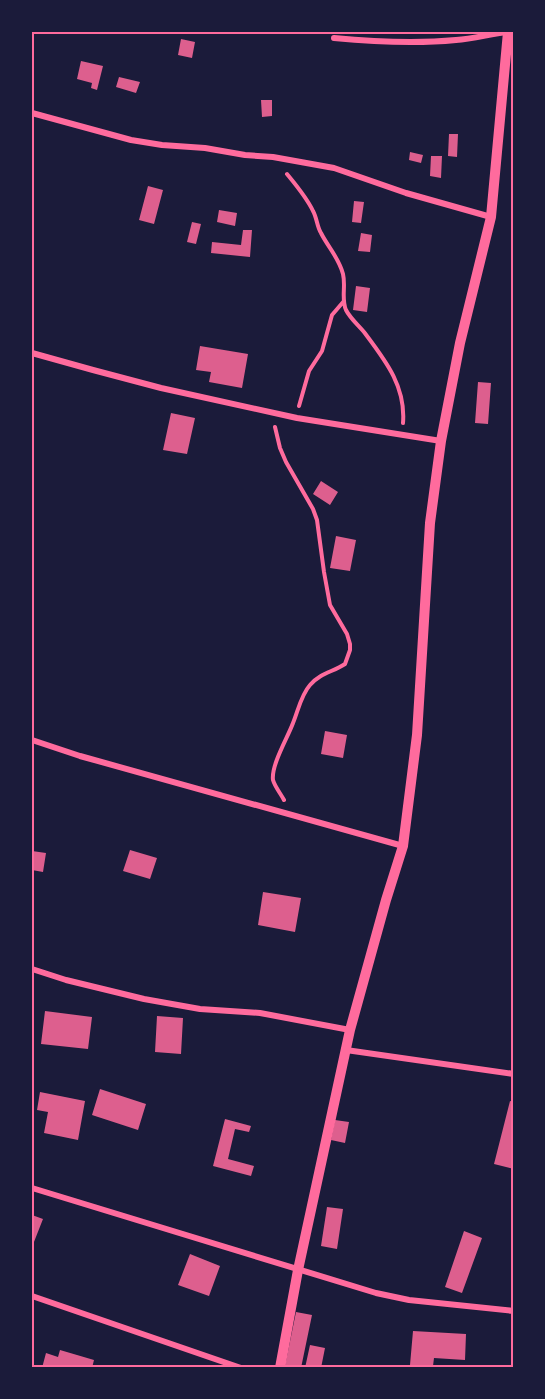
<svg xmlns="http://www.w3.org/2000/svg" width="545" height="1399" font-family="'Nunito Sans',sans-serif">
  <style>
    .building { fill: #dd5f8e }
    .lines { fill: none; stroke-linecap: round; stroke-linejoin: round }
    .path { stroke: #ff6b9d; stroke-width: 4 }
    .minor { stroke: #ff6b9d; stroke-width: 6 }
    .tertiary { stroke: #ff6b9d; stroke-width: 10 }
    .neatline { fill: none; stroke: #ff6b9d; stroke-width: 2 }
  </style>
  <rect width="100%" height="100%" fill="#1b1b3a"/>
  <path class="building" d="M181,39L195,42L192,58L178,55Z
    M81,61L103,66L97,90L91,88L92,83L77,79Z
    M119,77L140,82L136,93L116,87Z
    M261,100H272V116L262,117Z
    M449,134H458L457,157L448,156Z
    M410,152L423,155L421,163L409,160Z
    M431,156H442L441,178L430,176Z
    M148,186L163,190L154,224L139,220Z
    M354,201L364,202L361,223L352,222Z
    M219,210L237,213L235,226L217,222Z
    M192,222L201,224L196,244L187,242Z
    M243,230H252L250,257L211,253L212,242L241,245Z
    M361,233L372,235L370,252L358,251Z
    M356,286L370,288L367,312L353,310Z
    M200,346L248,354L242,388L209,382L211,372L196,370Z
    M478,382L491,383L488,424L475,423Z
    M171,413L195,418L187,454L163,450Z
    M321,481L338,492L330,505L313,494Z
    M336,536L356,540L350,571L330,568Z
    M325,731L347,735L343,758L321,754Z
    M130,850L157,858L150,879L123,871Z
    M32,851L46,853L43,872L32,870Z
    M263,892L301,898L295,932L258,925Z
    M45,1011L92,1017L88,1049L41,1044Z
    M157,1016L183,1018L181,1054L155,1052Z
    M100,1089L146,1104L138,1130L92,1115Z
    M40,1092L85,1101L78,1140L44,1133L48,1112L37,1110Z
    M510,1101L514,1102V1169L494,1164Z
    M225,1119L251,1126L249,1132L235,1129L228,1159L254,1166L251,1176L213,1166Z
    M335,1120L349,1122L345,1143L331,1140Z
    M327,1207L343,1209L337,1249L321,1246Z
    M32,1215L43,1219L32,1247Z
    M464,1231L482,1238L462,1293L445,1287Z
    M190,1254L220,1266L209,1296L178,1285Z
    M296,1312L312,1315L301,1368L285,1366Z
    M413,1331L466,1334L465,1360L434,1358L433,1366L410,1365Z
    M310,1345L325,1348L321,1368H305Z
    M60,1350L94,1360L92,1368H42L46,1353L58,1357Z"/>
  <g class="lines">
    <path class="path" d="M287,174C296,185 307,198 313,211C317,218 317,227 321,233C328,247 339,258 343,274C346,286 341,299 346,310C350,318 358,325 364,332C385,360 406,386 403,423
      M299,406L309,371L322,351L332,315L344,301
      M275,427L280,448L286,462L313,509L317,520L324,572L330,605L347,634L350,644V650L345,664C333,672 320,673 310,685C301,695 298,711 293,723C288,737 271,765 273,780C275,787 281,794 284,800"/>
    <path class="minor" d="M334,38C376,42 414,44 456,40C473,39 490,34 507,32
      M32,113L131,140L162,145L205,148L245,155L273,157L334,168L406,193L491,217
      M32,353L93,370L161,388L297,418L441,441
      M32,740L80,756L403,846
      M32,969L66,980L144,999L200,1009L260,1013L350,1030
      M346,1050L514,1074
      M32,1188L376,1293L409,1300L514,1311
      M32,1296L241,1368"/>
    <path class="tertiary" d="M280,1368L298,1270L350,1030L386,900L403,846L417,735L430,523L441,441L460,343L491,217L508,32"/>
  </g>
  <rect width="545" height="1399" fill="none" stroke="#1b1b3a" stroke-width="66"/>
  <rect x="33" y="33" width="479" height="1333" class="neatline"/>
</svg>
